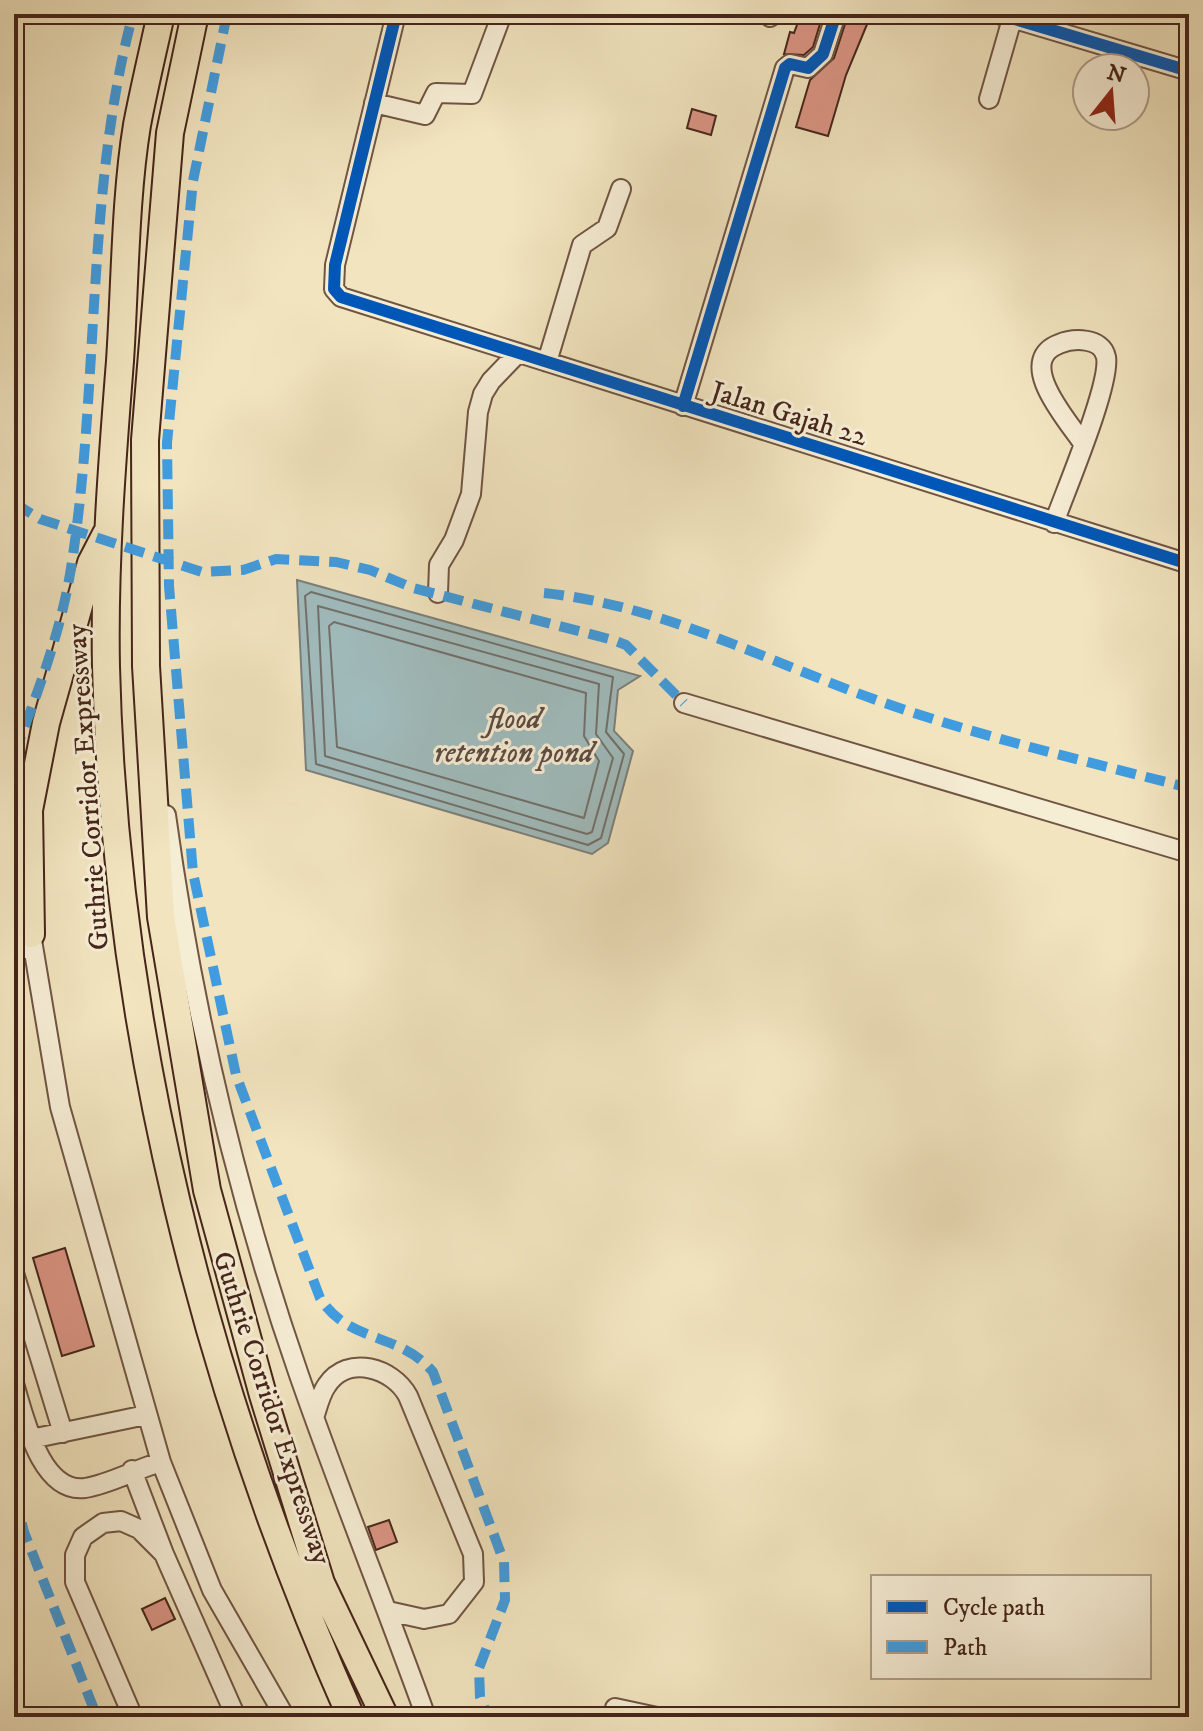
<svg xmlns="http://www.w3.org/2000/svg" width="1203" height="1731" font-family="'IM FELL DW Pica',serif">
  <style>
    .water { fill: #a0bcbd; stroke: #7c807c; stroke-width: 2 }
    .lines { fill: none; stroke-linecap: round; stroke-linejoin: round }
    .shore { stroke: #72706c; stroke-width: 2 }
    .building { fill: #db9585; stroke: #45251a; stroke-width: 2 }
    .minor-casing { stroke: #705543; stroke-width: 22 }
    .highway-casing { stroke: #45251a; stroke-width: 30 }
    .minor { stroke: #f6edd5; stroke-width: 18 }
    .highway { stroke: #f1e4bf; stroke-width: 26 }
    .quiet { stroke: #409cdf; stroke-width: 10; stroke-dasharray: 20 10; stroke-linecap: butt }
    .cycleway-casing { stroke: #f6edd5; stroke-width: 17 }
    .cycleway { stroke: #0057b8; stroke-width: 12 }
    .labels { text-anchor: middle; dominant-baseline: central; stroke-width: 6; stroke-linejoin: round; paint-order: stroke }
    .street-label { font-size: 28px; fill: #45251a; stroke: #f6edd5 }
    .water-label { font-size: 30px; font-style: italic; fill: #5c4b43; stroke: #f6edd5 }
  </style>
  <rect width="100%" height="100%" fill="#f1e4bf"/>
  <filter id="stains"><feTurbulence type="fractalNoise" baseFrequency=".0025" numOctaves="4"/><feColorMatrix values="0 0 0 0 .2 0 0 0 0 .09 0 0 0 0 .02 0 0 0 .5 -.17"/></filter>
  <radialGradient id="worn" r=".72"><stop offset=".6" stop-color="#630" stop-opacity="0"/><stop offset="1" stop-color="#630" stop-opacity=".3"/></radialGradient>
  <path class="water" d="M297,580L640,676L618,690L614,731L633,751L608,843L592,854L306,770Z"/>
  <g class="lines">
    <path class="shore" d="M311,592L613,677L606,732L624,754L601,838L588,845L316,764L305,596Z
      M318,606L599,684L596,734L613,758L592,832L587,834L325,756Z
      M334,622L586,693L584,736L599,761L584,818L337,747L329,626Z"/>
  </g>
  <path class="building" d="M801,14H823L813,47L804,55L784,54L790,32L794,33Z
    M848,15L868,22L846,75L828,136L796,127L810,80L834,58Z
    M692,109L716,116L711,135L687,128Z
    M65,1248L94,1346L62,1356L33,1258Z
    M389,1520L397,1542L376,1550L368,1527Z
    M165,1598L175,1619L152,1630L142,1609Z"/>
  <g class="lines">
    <g class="minor-casing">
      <path id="minor" d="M396,14L335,265L334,289L341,297L1189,564
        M998,14L1189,71
        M770,17L771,14
        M989,99L1012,19
        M374,103L425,115L436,93L472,94L502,14
        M547,362L582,245L607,228L621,189
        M683,406L785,68L790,64L808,68L823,54L836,14
        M1054,523C1065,492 1111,384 1106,357C1102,337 1073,338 1059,344C1014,361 1068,421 1082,442
        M438,593L439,565L454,540L471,494L478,412L483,394L491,381L518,353
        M684,703L1189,853
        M166,815C192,1005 236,1194 299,1375C339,1490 385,1603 426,1717
        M31,934L60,1107L161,1462L212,1590L285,1717
        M14,958L31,934
        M14,1273L63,1433
        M14,1384C24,1415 40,1494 85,1488C110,1484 136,1469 161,1462
        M315,1415C318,1405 321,1393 327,1385C348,1354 393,1368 408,1396L473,1554L474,1582L449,1614L424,1619L388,1611
        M31,1439L146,1415
        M132,1470L164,1554L236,1717
        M615,1708L657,1717
        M133,1717L75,1582V1555L83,1537L103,1523L121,1521L139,1529L164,1554"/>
    </g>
    <g class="highway-casing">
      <path id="highway" d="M161,14C153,51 144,88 137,125C125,198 125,286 120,361C112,462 104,565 106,667C115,1028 205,1388 351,1717
        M195,14L170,133L145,440L146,666L161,917L207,1190L263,1395L321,1583L385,1717
        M31,934L29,810L46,723L91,563L106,534"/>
    </g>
    <use href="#minor" class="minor"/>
    <use href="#highway" class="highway"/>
    <path class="quiet" d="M227,14L193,181L167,443L169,586L193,873L236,1075L320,1298C349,1344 400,1332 433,1372L504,1562L505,1600L479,1668L480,1697L488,1717
      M14,503L40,519L202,572L243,570L276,559L336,562L370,570L413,588L613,640L626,645L684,703
      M544,593C661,605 769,662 879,701C980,737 1086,761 1189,788
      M14,754C36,698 60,634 70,574C100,393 85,191 133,14
      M14,1494L24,1532L97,1717"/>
    <g class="cycleway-casing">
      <path id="cycleway" d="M396,14L335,265L334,289L341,297L1189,564
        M998,14L1189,71
        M683,406L785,68L790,64L808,68L823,54L836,14"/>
    </g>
    <use href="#cycleway" class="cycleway"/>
  </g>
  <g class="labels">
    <g class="street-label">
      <text transform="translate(789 414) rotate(17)">Jalan Gajah 22</text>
      <text transform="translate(88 787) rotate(-94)">Guthrie Corridor Expressway</text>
      <text transform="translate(272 1408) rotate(72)">Guthrie Corridor Expressway</text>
    </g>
    <g class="water-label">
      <text x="514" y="719">flood<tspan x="514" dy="34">retention pond</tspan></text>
    </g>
  </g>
  <rect width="1203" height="1731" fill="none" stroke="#f1e4bf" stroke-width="48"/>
  <rect x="16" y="16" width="1171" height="1699" fill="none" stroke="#45251a" stroke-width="4"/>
  <rect x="24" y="24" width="1155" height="1683" fill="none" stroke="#45251a" stroke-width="2"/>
  <rect x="871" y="1575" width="280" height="104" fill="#f6edd5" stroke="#af9d8a" stroke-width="2"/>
  <rect x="887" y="1601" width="40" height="12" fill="#0057b8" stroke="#af9d8a" stroke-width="2"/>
  <text x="943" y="1615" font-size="24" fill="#45251a">Cycle path</text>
  <rect x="887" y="1641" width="40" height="12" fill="#409cdf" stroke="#af9d8a" stroke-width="2"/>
  <text x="943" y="1655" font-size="24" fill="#45251a">Path</text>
  <g transform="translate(1111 92) rotate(17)"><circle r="38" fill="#f6edd5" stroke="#af9d8a" stroke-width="2"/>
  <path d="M0-6L14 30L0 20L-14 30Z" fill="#8f2418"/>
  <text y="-12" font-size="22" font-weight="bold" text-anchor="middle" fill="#45251a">N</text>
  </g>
  <rect width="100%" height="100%" filter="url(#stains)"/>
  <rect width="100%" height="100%" fill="url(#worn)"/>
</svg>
